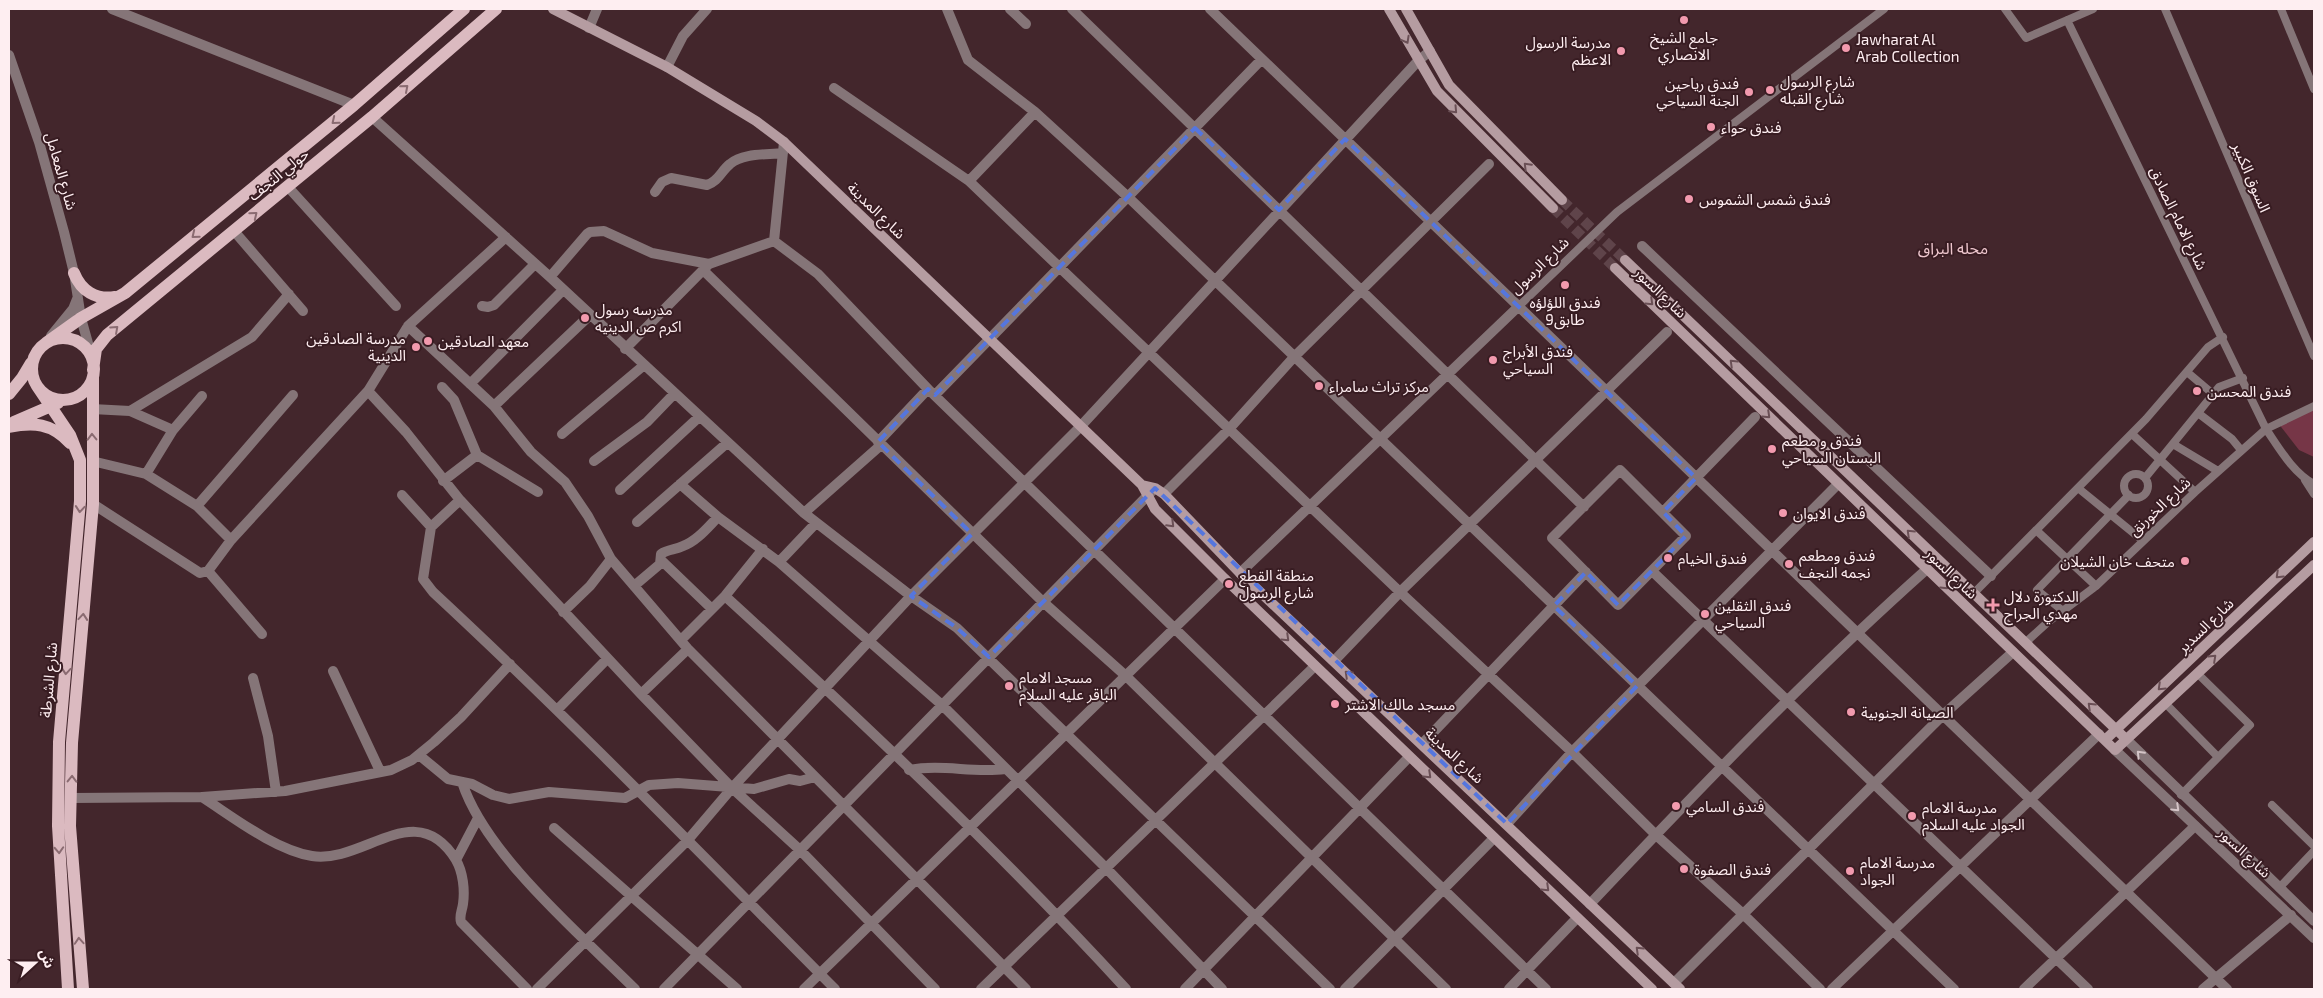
<svg xmlns="http://www.w3.org/2000/svg" width="2323" height="998" font-family="'Exo 2','Noto Sans Arabic',sans-serif">
  <style>
    .green { fill: #763647 }
    .lines { fill: none; stroke-linecap: round; stroke-linejoin: round }
    .secondary-tunnel { stroke: #5f444a; stroke-width: 10; stroke-dasharray: 10 5; stroke-linecap: butt }
    .pedestrian { stroke: #857578; stroke-width: 8 }
    .minor { stroke: #857578; stroke-width: 10 }
    .tertiary { stroke: #857578; stroke-width: 10 }
    .secondary { stroke: #b59ca1; stroke-width: 10 }
    .primary { stroke: #dbbac0; stroke-width: 12 }
    .oneway { stroke: #6a4f55 }
    .oneway2 { stroke: #8a6b71 }
    .oneway3 { stroke: #d4c4c7 }
    .marked { fill: none; stroke: #5576de; stroke-width: 4; stroke-dasharray: 10 6; stroke-linejoin: round }
    .poi-dot { fill: #f29aae; stroke: #381c22; stroke-width: 2 }
    .labels { text-anchor: middle; dominant-baseline: central; stroke-width: 4; stroke-linejoin: round; paint-order: stroke }
    .poi-label { font-size: 15px; fill: #feeef1; stroke: #381c22; text-anchor: start }
    .street-label { font-size: 15px; fill: #feeef1; stroke: #381c22 }
    .neighbourhood-label { font-size: 16px; fill: #edc6cd; stroke: #381c22 }
  </style>
  <rect width="100%" height="100%" fill="#43262c"/>
  <path class="green" d="M2314,406V457L2299,450L2278,423Z"/>
  <g class="lines">
    <path class="secondary-tunnel" d="M1562,200L1625,260
      M1553,208L1615,268"/>
    <path class="pedestrian" d="M2005,9L2026,38L2093,9
      M2165,9L2314,356
      M2281,9L2314,89
      M2067,20L2266,429C2279,448 2293,473 2314,484
      M1519,306L1617,212L1884,9
      M2187,372L2213,394
      M2198,413L2232,439L2241,450
      M2132,434L2195,492
      M2173,444L2218,471
      M2124 486a12 12 0 1 1 24 0a12 12 0 1 1-24 0Z
      M2145,478L2219,387L2243,378
      M2305,480L2314,494
      M2078,488L2142,540
      M2036,530L2096,586
      M1974,593L2146,419L2208,347L2223,337
      M2063,611L2037,590L2129,495
      M2025,643L2048,622L2096,586L2195,492L2266,429L2314,406
      M2165,703L2218,757
      M2181,795L2250,725L2197,673
      M2272,805L2314,846
      M2279,888L2314,851"/>
    <path class="minor" d="M112,9L354,105
      M947,9L968,60L1035,112L1128,197L1954,989
      M1010,9L1026,24
      M1072,9L1584,507
      M1210,9L2227,989
      M589,28L597,9
      M667,67L683,36L707,9
      M834,88L969,181L1400,592L1572,752L1655,834L1743,914L1820,989
      M372,117L550,277L804,513L911,596L957,628L1330,989
      M784,142L774,241L818,274L928,389L1546,989
      M969,181L1035,112
      M288,187L396,306
      M655,192L662,182L671,178L707,185C719,181 721,171 730,164C743,153 766,155 783,153
      M234,231L303,311
      M1642,246L1991,576
      M703,270L1042,601L1127,677L1446,989
      M550,277L587,234L590,232L604,231L652,253L709,264
      M482,306L488,307L494,305L535,264
      M408,326L494,406L531,452L565,482L588,516L611,559L688,649L1026,989
      M625,349L709,264L774,241
      M470,384L562,291
      M442,387L454,400L477,455L538,492
      M368,391L406,432L460,500L641,694L732,788L800,850L935,989
      M935,395L1262,59
      M494,406L589,316
      M92,409L130,411L252,337L289,294
      M130,411L173,430
      M562,434L643,366
      M878,442L928,389
      M92,461L146,474L197,506
      M594,461L647,422L674,394
      M1620,470L1686,536L1618,605L1552,538Z
      M146,474L173,430L202,396
      M443,481L477,455
      M680,484L718,517L779,562L942,705L1106,868L1222,989
      M620,490L699,417
      M1164,494L1230,428L1294,357L1489,164
      M402,495L431,527
      M460,500L431,527L423,579L433,592C571,720 702,855 835,989
      M93,504L200,573L208,571L231,540L368,391L408,326L506,237
      M1663,512L1755,417
      M804,513L881,445
      M637,522L727,443
      M231,540L197,506L293,395
      M661,560L712,609
      M779,562L816,523
      M208,571L262,634
      M1652,571L2088,989
      M1240,573L1519,306
      M634,586L660,564L661,554C668,549 675,550 683,546C697,541 708,527 718,517
      M725,596C863,722 999,851 1126,989
      M563,612L590,586L611,559
      M681,640L725,596L763,549
      M1334,661L1400,592L1667,332
      M333,671L380,771
      M253,678L268,736L276,792
      M641,694L688,649
      M557,710L607,659
      M1422,744L1586,572
      M419,755L448,779L472,784L493,795L509,799L549,792L625,798L649,785L678,783L754,789L789,779L800,781L815,777
      M909,770C942,764 972,773 1005,769
      M462,782C485,854 581,935 635,989
      M202,797C233,817 275,850 312,856C364,864 416,795 456,860C463,872 465,890 463,904C462,911 459,916 461,922L527,989
      M72,798L202,797L285,791L391,770L412,760L434,742L461,717L510,664
      M1507,824L1572,752L1838,484
      M554,828L737,989
      M456,860L478,818
      M1590,904C1699,789 1809,674 1927,569
      M1674,983L1943,715L2013,652
      M537,989L687,841L732,788L911,596L1080,427L1418,61L1430,51
      M664,989L1153,490
      M804,989L1225,579
      M981,989L1315,666
      M1185,989L1409,757
      M1345,989L1494,838
      M1509,989L1577,918
      M1832,989L2099,734
      M2024,989L2195,826
      M2203,989L2291,915"/>
    <path class="tertiary" d="M9,55L39,142L64,232L74,273L81,318L93,361
      M51,336L73,309L77,299
      M2126,739L2314,921
      M2115,750L2314,938"/>
    <path class="secondary" d="M553,9L667,67L756,121L784,142L1142,485L1155,509L1225,579L1652,989
      M1389,9L1437,91L1553,208
      M1406,9L1449,85L1562,200
      M1625,260L2126,739
      M1615,268L2115,750L2314,565
      M1142,485L1155,488L1164,494L1240,573L1680,989
      M2105,740L2314,542"/>
    <path class="primary" d="M74,273C81,291 96,300 115,297
      M32 369a31 31 0 1 1 62 0a31 31 0 1 1-62 0Z
      M46,343L81,318L125,293L354,105L464,9
      M93,370L96,349L107,335L372,117L496,9
      M37,386L70,435L80,460V501L59,742L58,826L68,989
      M9,394L22,378L31,363
      M14,422L58,403
      M9,427C33,422 52,423 70,443
      M83,989L70,826L72,743L93,504V376"/>
  </g>
  <defs><path id="oneway-chevron" d="M-2-3.5L2.5 0L-2 3.5" fill="none" stroke-width="1.6" stroke-linecap="round" stroke-linejoin="round" transform="scale(1.25)"/></defs>
  <g class="oneway">
    <use href="#oneway-chevron" transform="translate(1406 40) rotate(61)"/>
    <use href="#oneway-chevron" transform="translate(1454 110) rotate(47)"/>
    <use href="#oneway-chevron" transform="translate(1527 166) rotate(-135)"/>
    <use href="#oneway-chevron" transform="translate(1650 302) rotate(44)"/>
    <use href="#oneway-chevron" transform="translate(1733 363) rotate(-136)"/>
    <use href="#oneway-chevron" transform="translate(1767 415) rotate(44)"/>
    <use href="#oneway-chevron" transform="translate(1171 524) rotate(45)"/>
    <use href="#oneway-chevron" transform="translate(1910 533) rotate(-136)"/>
    <use href="#oneway-chevron" transform="translate(2279 575) rotate(136)"/>
    <use href="#oneway-chevron" transform="translate(1945 586) rotate(44)"/>
    <use href="#oneway-chevron" transform="translate(1286 638) rotate(44)"/>
    <use href="#oneway-chevron" transform="translate(2213 658) rotate(-43)"/>
    <use href="#oneway-chevron" transform="translate(1348 674) rotate(-136)"/>
    <use href="#oneway-chevron" transform="translate(2161 687) rotate(136)"/>
    <use href="#oneway-chevron" transform="translate(2091 706) rotate(-136)"/>
    <use href="#oneway-chevron" transform="translate(1428 775) rotate(44)"/>
    <use href="#oneway-chevron" transform="translate(1546 888) rotate(44)"/>
    <use href="#oneway-chevron" transform="translate(1639 950) rotate(-136)"/>
  </g>
  <g class="oneway2">
    <use href="#oneway-chevron" transform="translate(405 88) rotate(-41)"/>
    <use href="#oneway-chevron" transform="translate(335 121) rotate(141)"/>
    <use href="#oneway-chevron" transform="translate(254 215) rotate(-39)"/>
    <use href="#oneway-chevron" transform="translate(195 235) rotate(141)"/>
    <use href="#oneway-chevron" transform="translate(115 329) rotate(-42)"/>
    <use href="#oneway-chevron" transform="translate(92 437) rotate(-91)"/>
    <use href="#oneway-chevron" transform="translate(80 509) rotate(95)"/>
    <use href="#oneway-chevron" transform="translate(83 617) rotate(-85)"/>
    <use href="#oneway-chevron" transform="translate(66 671) rotate(95)"/>
    <use href="#oneway-chevron" transform="translate(72 779) rotate(-89)"/>
    <use href="#oneway-chevron" transform="translate(59 850) rotate(87)"/>
    <use href="#oneway-chevron" transform="translate(79 941) rotate(-94)"/>
  </g>
  <g class="oneway3">
    <use href="#oneway-chevron" transform="translate(2140 754) rotate(-134)"/>
    <use href="#oneway-chevron" transform="translate(2176 808) rotate(44)"/>
  </g>
  <path class="marked" d="M1195,128L1279,210L1345,139L1696,478L1663,512L1686,536L1618,605L1586,572L1554,606L1637,686L1507,824L1155,488L989,657L957,628L911,596L972,534L878,442L928,389L935,395Z"/>
  <g class="poi-dot">
    <circle cx="1684" cy="20" r="5"/>
    <circle cx="1846" cy="48" r="5"/>
    <circle cx="1621" cy="51" r="5"/>
    <circle cx="1770" cy="90" r="5"/>
    <circle cx="1749" cy="92" r="5"/>
    <circle cx="1711" cy="127" r="5"/>
    <circle cx="1689" cy="199" r="5"/>
    <circle cx="1565" cy="285" r="5"/>
    <circle cx="585" cy="318" r="5"/>
    <circle cx="428" cy="341" r="5"/>
    <circle cx="416" cy="347" r="5"/>
    <circle cx="1493" cy="360" r="5"/>
    <circle cx="1319" cy="386" r="5"/>
    <circle cx="2197" cy="391" r="5"/>
    <circle cx="1772" cy="449" r="5"/>
    <circle cx="1783" cy="513" r="5"/>
    <circle cx="1668" cy="558" r="5"/>
    <circle cx="2185" cy="561" r="5"/>
    <circle cx="1789" cy="564" r="5"/>
    <circle cx="1229" cy="584" r="5"/>
    <path d="M1990.5 597.5h5v5h5v5h-5v5h-5v-5h-5v-5h5z"/>
    <circle cx="1705" cy="614" r="5"/>
    <circle cx="1009" cy="686" r="5"/>
    <circle cx="1335" cy="704" r="5"/>
    <circle cx="1851" cy="712" r="5"/>
    <circle cx="1676" cy="806" r="5"/>
    <circle cx="1912" cy="816" r="5"/>
    <circle cx="1684" cy="869" r="5"/>
    <circle cx="1850" cy="871" r="5"/>
  </g>
  <g class="labels">
    <g class="poi-label">
      <text x="1684" y="37" text-anchor="middle">جامع الشيخ<tspan x="1684" dy="17">الانصاري</tspan></text>
      <text x="1856" y="39">Jawharat Al<tspan x="1856" dy="17">Arab Collection</tspan></text>
      <text x="1611" y="42" text-anchor="end">مدرسة الرسول<tspan x="1611" dy="17">الاعظم</tspan></text>
      <text x="1780" y="81">شارع الرسول<tspan x="1780" dy="17">شارع القبله</tspan></text>
      <text x="1739" y="83" text-anchor="end">فندق رياحين<tspan x="1739" dy="17">الجنة السياحي</tspan></text>
      <text x="1721" y="127">فندق حواء</text>
      <text x="1699" y="199">فندق شمس الشموس</text>
      <text x="1565" y="302" text-anchor="middle">فندق اللؤلؤه<tspan x="1565" dy="17">9طابق</tspan></text>
      <text x="595" y="309">مدرسه رسول<tspan x="595" dy="17">اکرم ص الدینیه</tspan></text>
      <text x="406" y="338" text-anchor="end">مدرسة الصادقين<tspan x="406" dy="17">الدينية</tspan></text>
      <text x="438" y="341">معهد الصادقين</text>
      <text x="1503" y="351">فندق الأبراج<tspan x="1503" dy="17">السياحي</tspan></text>
      <text x="1329" y="386">مركز تراث سامراء</text>
      <text x="2207" y="391">فندق المحسن</text>
      <text x="1782" y="440">فندق و مطعم<tspan x="1782" dy="17">البستان السياحي</tspan></text>
      <text x="1793" y="513">فندق الايوان</text>
      <text x="1799" y="555">فندق ومطعم<tspan x="1799" dy="17">نجمه النجف</tspan></text>
      <text x="1678" y="558">فندق الخيام</text>
      <text x="2175" y="561" text-anchor="end">متحف خان الشيلان</text>
      <text x="1239" y="575">منطقة القطع<tspan x="1239" dy="17">شارع الرسول</tspan></text>
      <text x="2004" y="596">الدكتورة دلال<tspan x="2004" dy="17">مهدي الجراح</tspan></text>
      <text x="1715" y="605">فندق الثقلين<tspan x="1715" dy="17">السياحي</tspan></text>
      <text x="1019" y="677">مسجد الامام<tspan x="1019" dy="17">الباقر عليه السلام</tspan></text>
      <text x="1345" y="704">مسجد مالك الاشتر</text>
      <text x="1861" y="712">الصيانة الجنوبية</text>
      <text x="1686" y="806">فندق السامي</text>
      <text x="1922" y="807">مدرسة الامام<tspan x="1922" dy="17">الجواد عليه السلام</tspan></text>
      <text x="1860" y="862">مدرسة الامام<tspan x="1860" dy="17">الجواد</tspan></text>
      <text x="1694" y="869">فندق الصفوة</text>
    </g>
    <g class="street-label">
      <text transform="translate(62 171) rotate(74)">شارع المعامل</text>
      <text transform="translate(278 174) rotate(-39)">حولي النجف</text>
      <text transform="translate(2252 177) rotate(67)">السوق الكبير</text>
      <text transform="translate(877 210) rotate(44)">شارع المدينة</text>
      <text transform="translate(2179 218) rotate(64)">شارع الامام الصادق</text>
      <text transform="translate(1539 265) rotate(-44)">شارع الرسول</text>
      <text transform="translate(1661 292) rotate(44)">شارع السور</text>
      <text transform="translate(2159 506) rotate(-43)">شارع الخورنق</text>
      <text transform="translate(1952 573) rotate(44)">شارع السور</text>
      <text transform="translate(2205 625) rotate(-44)">شارع السدير</text>
      <text transform="translate(48 680) rotate(-85)">شارع الشرطة</text>
      <text transform="translate(1455 755) rotate(43)">شارع المدينة</text>
      <text transform="translate(2245 852) rotate(43)">شارع السور</text>
    </g>
    <g class="neighbourhood-label">
      <text x="1953" y="247">محله البراق</text>
    </g>
  </g>
  <rect width="2323" height="998" fill="none" stroke="#feeef1" stroke-width="20"/>
  <g transform="translate(35 963) rotate(69)" stroke="#381c22" stroke-width="4" paint-order="stroke">
  <path d="M0-4L9 19L0 12L-9 19Z" fill="#feeef1"/>
  <text y="-8" font-size="14" font-weight="bold" text-anchor="middle" fill="#feeef1">ش</text>
  </g>
</svg>
